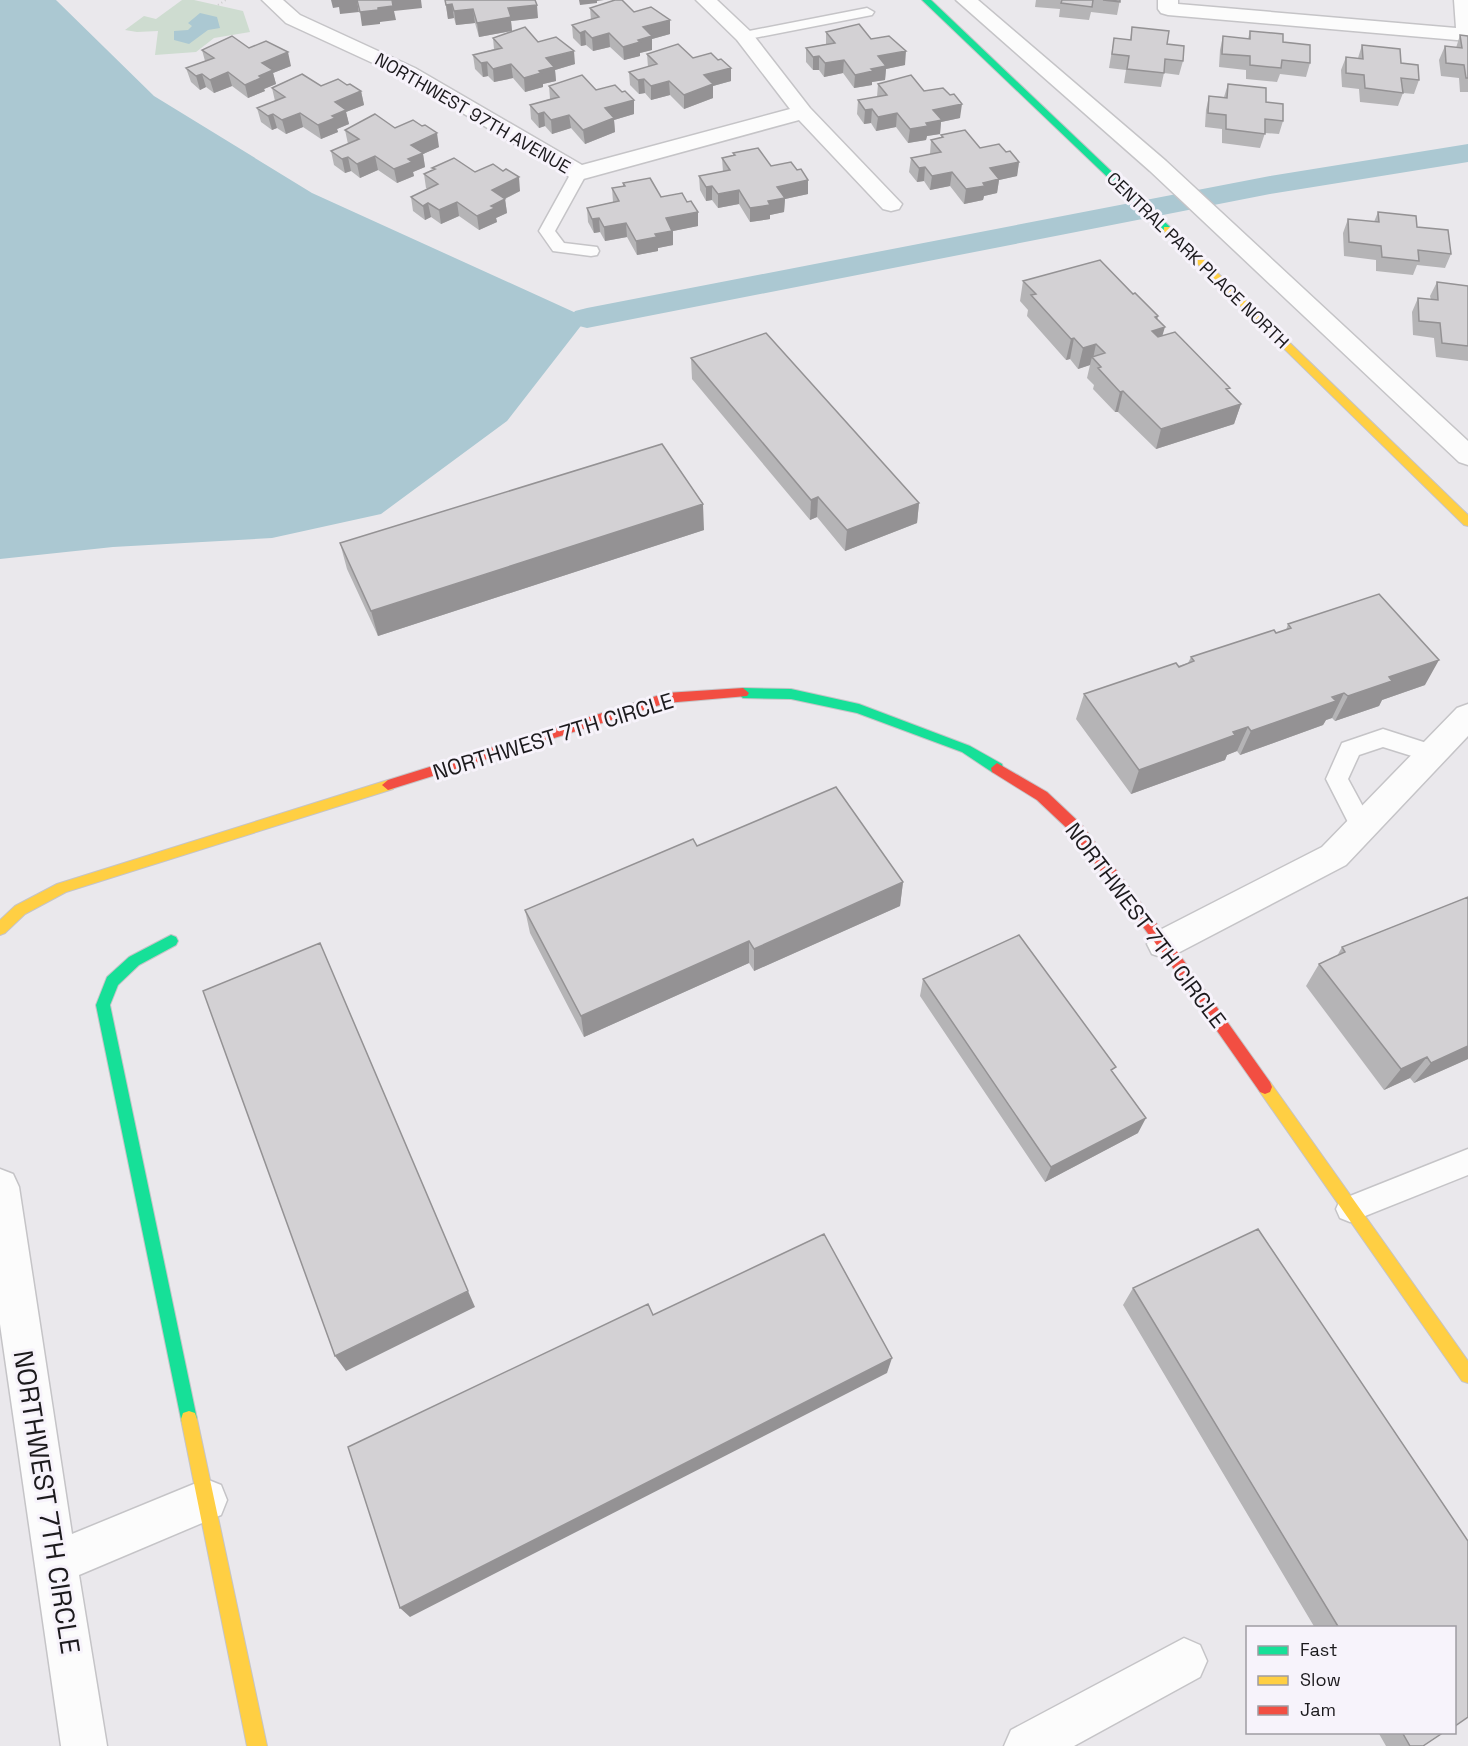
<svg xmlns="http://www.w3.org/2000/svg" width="1468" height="1746" font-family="'Space Grotesk',sans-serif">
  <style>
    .green { fill: #cedcd0 }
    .water { fill: #abc8d2 }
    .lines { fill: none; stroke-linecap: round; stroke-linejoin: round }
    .canal { fill: #abc8d2; fill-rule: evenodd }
    .lane-casing { stroke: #c5c4c7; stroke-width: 3 }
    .street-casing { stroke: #c5c4c7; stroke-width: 3 }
    .fast-casing { stroke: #c5c4c7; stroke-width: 2 }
    .slow-casing { stroke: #c5c4c7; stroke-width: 2 }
    .jam-casing { stroke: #c5c4c7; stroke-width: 2 }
    .path { stroke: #cfcecf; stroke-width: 2; stroke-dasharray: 1 3; stroke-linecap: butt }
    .lane { fill: #fcfcfc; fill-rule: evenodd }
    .street { fill: #fcfcfc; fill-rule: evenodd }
    .fast { fill: #16e098; fill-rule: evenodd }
    .slow { fill: #ffcf43; fill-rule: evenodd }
    .jam { fill: #f24e42; fill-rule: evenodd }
    .wall { fill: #b5b4b6 }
    .shaded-wall { fill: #949294 }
    .building { fill: #d3d1d4; stroke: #949294; stroke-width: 1.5 }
    .labels { text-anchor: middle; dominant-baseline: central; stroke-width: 6; stroke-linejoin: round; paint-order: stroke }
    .far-street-label { font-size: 18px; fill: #1c1a1d; stroke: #f7f3fb }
    .street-label { font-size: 22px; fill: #1c1a1d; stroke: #f7f3fb }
    .near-street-label { font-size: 27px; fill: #1c1a1d; stroke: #f7f3fb }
  </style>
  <rect width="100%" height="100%" fill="#eae8ec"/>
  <path class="green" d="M182,0H194L243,11L250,32L214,38L196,52L155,55L158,31L137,32L125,30L144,16L156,19Z"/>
  <path class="water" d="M0,0H56L154,96L312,193L587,318L507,421L381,514L272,538L113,547L0,559Z
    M200,13L217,17L220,28L208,30L189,44L174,40V31L188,30L192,26L188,23Z"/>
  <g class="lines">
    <path class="canal" d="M1468,144V162L1270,194L587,328L575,325L570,318L575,311L587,308L1270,176Z"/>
    <g class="lane-casing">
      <path id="lane" d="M867,8L874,12L872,15L744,40L737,36L744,32Z
        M579,168L587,173L555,231L564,243L597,247L599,251L597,255L591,256L553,251L539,231L571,173Z
        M1383,729L1439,747L1442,753L1439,759L1431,762L1383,747L1359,755L1348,779L1374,827L1370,834L1362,836L1354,834L1326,779L1342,743Z
        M1468,1149V1175L1350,1222L1340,1218L1336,1209L1340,1200Z"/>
    </g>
    <g class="street-casing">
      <path id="street" d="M262,0H283L300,15L415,68L582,165L790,109L737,40L696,0H717L751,32L810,108L902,204L899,209L891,211L883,209L799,120L587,178L579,180L571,178L401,76L286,23Z
        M956,0H978L1166,161L1468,441V465L1459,462L1150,171Z
        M1158,0H1178V4L1456,28L1454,0H1468V41L1168,15L1161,13L1158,9Z
        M1468,704V736L1346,865L1176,954L1164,958L1152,954L1147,944L1152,934L1322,847L1457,708Z
        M0,1169L13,1174L19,1187L72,1534L206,1479L221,1485L227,1500L221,1515L79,1575L107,1746H61L0,1324Z
        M1184,1638L1200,1645L1207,1661L1200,1677L1074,1746H1004L1011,1730Z"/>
    </g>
    <g class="fast-casing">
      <path id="fast" d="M922,0H931L1170,227V231H1164Z
        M743,688L791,689L859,704L970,746L1002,764L1003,768L997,773L992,772L962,752L857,713L791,699L743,698L737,693Z
        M171,935L176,937L178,941L176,945L139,965L118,985L110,1005L197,1419L195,1425L189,1427L183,1425L181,1419L96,1005L107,977L129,957Z"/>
    </g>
    <g class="slow-casing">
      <path id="slow" d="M1164,227H1170L1468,515V526L1464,525L1164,231Z
        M388,780L394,785L393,789L66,892L25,914L5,933L0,935V920L15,906L57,884Z
        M1265,1080L1270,1082L1468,1361V1383L1462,1381L1260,1092L1258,1087L1260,1082Z
        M189,1411L195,1413L197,1419L267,1746H247L181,1419L183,1413Z"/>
    </g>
    <g class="jam-casing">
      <path id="jam" d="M743,688L749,693L747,696L666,703L388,790L382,785L388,780L666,693Z
        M997,763L1047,792L1082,825L1169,940L1270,1082L1272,1087L1270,1092L1265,1094L1260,1092L1159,948L1072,833L1037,800L992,772L991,768Z"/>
    </g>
    <path class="path" d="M218,5L226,0"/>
    <use href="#lane" class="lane"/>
    <use href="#street" class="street"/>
    <use href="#fast" class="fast"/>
    <use href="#slow" class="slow"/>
    <use href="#jam" class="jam"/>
  </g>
  <path class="wall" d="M445,0L538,18L511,21L512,31L479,37L475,23L456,25L454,18L448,19Z
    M1036,0H1120L1117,15L1091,12L1089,20L1059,17L1060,9L1035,7Z
    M590,8L634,12L670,20V34L652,39V50L640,53V56L624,60L610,47L593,51L586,45L581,46L573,38L572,25L591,20Z
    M1132,27L1167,44L1183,61L1179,75L1164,73L1161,87L1124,83L1126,70L1109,68L1114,38L1130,40Z
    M1250,31L1283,42L1310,63L1306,77L1280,74L1277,82L1246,79V70L1219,67L1220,50L1223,36L1248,39Z
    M826,32L871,39L905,65L886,69L885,80L872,82V85L854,88L843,73L824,77L819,70H813L806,62V48L826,44Z
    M1460,35L1468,36V92H1460L1459,78L1441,76L1439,60L1445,46L1456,48Z
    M493,38L538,42L575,64L555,70L556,81L543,84V87L525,92L513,78L494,82L488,76L483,77L475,69L473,55L494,49Z
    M1362,45L1401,63L1419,80L1414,94L1403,93L1398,106L1360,102L1359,89L1342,87L1341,70L1346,57L1358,58Z
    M249,48L291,66L273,73L276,84L264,89L265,91L248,98L232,86L214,93L206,87L200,90L191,82L186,68L205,61L202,50Z
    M647,54L718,60L731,68V81L713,86V98L684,109L670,95L651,100L645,93L639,94L630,85L629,72L648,67Z
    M878,84L924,91L960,118L941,122L940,134L927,136L926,140L908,143L896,127L876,131L871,123L864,124L857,114L858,100L877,97Z
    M1228,84L1266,102L1283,121L1279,134L1265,133L1260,148L1222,143V129L1205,127L1206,110L1209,96L1224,97Z
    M347,85L361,91L364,105L346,112L349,124L337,129L338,132L321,139L303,127L286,134L277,128L272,130L261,122L257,108L275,101L272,88Z
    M549,86L596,90L634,114L614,120L615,132L585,144L571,128L552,134L545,126L539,128L531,119L530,105L550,99Z
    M395,128L439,147L423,154L425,167L413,172L414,176L397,183L378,170L360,178L351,171L345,173L334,165L331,151L348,144L345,130Z
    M941,135L980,148L1006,152L1019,162L1017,176L999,180L997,193L984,196L983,200L964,204L950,186L930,190L924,181L917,182L909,172L911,158L930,154L931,140L941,138Z
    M733,153L771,166L808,194L785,199L784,212L770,215V219L750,222L739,204L718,208L712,200L706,201L700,190L699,176L723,172L722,158L733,155Z
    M432,168L475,172L520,191L505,199L507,213L496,218L497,222L479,230L459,216L441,224L431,217L425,220L413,211L411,197L428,189L426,188L424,174L433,170Z
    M623,183L661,197L698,226L673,231V245L658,248V251L637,255L627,237L605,241L600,232L594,233L588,222L587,208L613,202L612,188L623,186Z
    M1378,212L1417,227L1451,254L1445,268L1417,265L1413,275L1376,271V260L1344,256L1343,233L1348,219L1374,222Z
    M1023,281L1157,319L1162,336L1229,391L1241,404L1234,424L1156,449L1118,412H1115L1093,389L1094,385L1087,378L1090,365L1078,369L1070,359L1066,360L1027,316L1028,310L1020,301Z
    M1437,282L1468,286V361L1436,357L1434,338L1413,335L1412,312L1418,298L1431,300L1430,296Z
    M691,358L919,503L917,523L845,551L817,517L810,520L692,379Z
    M704,530L378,636L347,569L340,543Z
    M1288,624L1425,685L1382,700L1379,706L1335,721L1332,718L1326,720L1323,725L1240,755L1237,751L1227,755L1225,760L1131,794L1076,719L1084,694L1188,663L1191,657L1286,630Z
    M697,846L903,882L900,906L754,971L749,963L584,1037L530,933L525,910Z
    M1468,897V1059L1414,1083L1410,1078L1384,1090L1306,986L1319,964L1337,956L1342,947Z
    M923,979L1113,1074L1138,1133L1045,1182L920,996Z
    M1133,1288L1455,1628H1315L1123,1305Z
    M1378,1732H1444L1423,1746H1386Z"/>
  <path class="shaded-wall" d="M331,0H357L359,12L340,14L339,7L333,8Z
    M392,0H421L422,8L394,11L396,20L380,22V24L362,26L360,12Z
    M579,0H604L597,1V3L580,5Z
    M452,4L454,18L448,19L446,5Z
    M537,5L538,18L511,21L512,31L479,37L477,23L508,8Z
    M473,9L475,23L456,25L454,11Z
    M670,20V34L652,39V50L640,53V56L624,60L623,47L638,40L643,27Z
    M585,31L586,45L581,46L580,33Z
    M609,33L610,47L593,51L592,38Z
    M574,51L575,64L555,70L556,81L543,84V87L525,92L524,78L546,58Z
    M906,51L905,65L886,69L885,80L872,82V85L854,88L855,75L871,69L878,56Z
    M288,52L291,66L273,73L276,84L264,89L265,91L248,98L245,85L262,63Z
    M819,56V70H813V57Z
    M844,60L843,73L824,77L825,63Z
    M487,62L488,76L483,77L481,63Z
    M511,64L513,78L494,82L493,69Z
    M731,68V81L713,86V98L684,109V95L704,75Z
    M228,72L232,86L214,93L210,80Z
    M202,74L206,87L200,90L196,76Z
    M644,79L645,93L639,94L638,80Z
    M669,81L670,95L651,100V86Z
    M361,91L364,105L346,112L349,124L337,129L338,132L321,139L318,125L332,116L335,102Z
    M634,100V114L614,120L615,132L585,144L583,130L605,108Z
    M962,104L960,118L941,122L940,134L927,136L926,140L908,143L910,129L926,123L933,110Z
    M872,109L871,123L864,124L865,110Z
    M544,112L545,126L539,128L538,114Z
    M300,113L303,127L286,134L282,120Z
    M897,113L896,127L876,131L878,117Z
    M273,114L277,128L272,130L268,116Z
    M569,115L571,128L552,134L551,120Z
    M437,133L439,147L423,154L425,167L413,172L414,176L397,183L394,169L408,159L411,145Z
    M375,156L378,170L360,178L357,164Z
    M348,157L351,171L345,173L342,159Z
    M1019,162L1017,176L999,180L997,193L984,196L983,200L964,204L966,189L990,168Z
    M925,167L924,181L917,182L919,168Z
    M952,172L950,186L930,190L932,176Z
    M519,177L520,191L498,202L505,199L507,213L496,218L497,222L479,230L477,216L492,190Z
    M808,180V194L785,199L784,212L770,215V219L750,222V208L777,187Z
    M712,186V200L706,201V187Z
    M739,190V204L718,208V194Z
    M457,202L459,216L441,224L439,210Z
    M428,203L431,217L425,220L423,206Z
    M698,212V226L673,231V245L658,248V251L637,255L636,241L655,234L666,218Z
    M599,218L600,232L594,233L592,219Z
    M626,223L627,237L605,241L604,227Z
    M1158,316L1154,330L1165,327L1159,347L1146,351L1155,317Z
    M1074,338L1070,359L1066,360L1071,339Z
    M1096,344L1093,359L1092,357L1090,365L1078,369L1083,348Z
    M1123,391L1118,412H1115L1120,392Z
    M1241,404L1234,424L1156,449L1161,429Z
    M818,497L817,517L810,520L811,500Z
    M919,503L917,523L845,551L847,530Z
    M703,504L704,530L378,636L371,611Z
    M1439,660L1425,685L1382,700L1379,706L1335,721L1348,696L1389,677Z
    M1344,693L1332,718L1326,720L1323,725L1240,755L1251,731Z
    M1248,727L1237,751L1227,755L1225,760L1131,794L1139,770L1233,732Z
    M903,882L900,906L754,971V949Z
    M749,941V963L584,1037L581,1016Z
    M1468,1046V1059L1414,1083L1431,1063Z
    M1427,1057L1410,1078L1384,1090L1401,1069Z
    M1146,1118L1138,1133L1045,1182L1051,1167Z
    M468,1291L475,1307L346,1371L335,1356Z
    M892,1358L887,1373L410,1617L400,1608Z"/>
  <path class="building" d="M357,0H392L393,6L378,8V10L360,12Z
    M445,0H535L537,5L508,8L511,17L477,23L473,9L454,11L452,4L446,5Z
    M615,0H622L634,12L651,7L670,20L643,27L652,36L638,40L640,42L623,47L609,33L592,38L585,31L580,33L572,25L599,17L590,8Z
    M1062,0H1093L1092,7L1061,3Z
    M1103,0H1120V2Z
    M859,24L871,39L889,36L906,51L878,56L886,66L871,69L873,71L855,75L844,60L825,63L819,56L813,57L806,48L835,43L826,32Z
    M525,27L538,42L556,37L574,51L546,58L554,67L539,71L541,73L524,78L511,64L493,69L487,62L481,63L473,55L502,48L493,38Z
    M1132,27L1169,31L1167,44L1184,46L1183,61L1165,59L1164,73L1127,69L1129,56L1112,54L1114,38L1131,40Z
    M1250,31L1283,34V42L1310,45V63L1282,60L1281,68L1250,65V56L1222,54L1223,36L1250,39Z
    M1460,35L1468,36V78H1466L1464,65L1446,63L1445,46L1462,48Z
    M232,36L249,48L266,41L288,52L262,63L273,70L259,76L261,78L245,85L228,72L210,80L202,74L196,76L186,68L214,58L202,50Z
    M678,44L693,58L711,53L718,60L721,59L731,68L704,75L713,84L684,95L669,81L651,86L644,79L638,80L629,72L657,64L647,54Z
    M1362,45L1400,49L1401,63L1418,65L1419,80L1401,78L1403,93L1365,88L1364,75L1346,73V57L1363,59Z
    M302,74L321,86L338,79L347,85L350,84L361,91L335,102L346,110L332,116L335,118L318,125L300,113L282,120L273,114L268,116L257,108L285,97L272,88Z
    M582,75L596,90L615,85L622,92L625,91L634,100L605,108L614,118L583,130L569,115L551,120L544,112L538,114L530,105L559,97L549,86Z
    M911,75L924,91L943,88L950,95L954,94L962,104L933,110L942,120L926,123L928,126L910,129L897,113L878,117L872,109L865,110L858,100L887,95L878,84Z
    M1228,84L1266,88V102L1283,104V121L1265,119V134L1226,129V115L1208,113L1209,96L1227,98Z
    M375,114L395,128L413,120L422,126L425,125L437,133L411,145L423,153L408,159L412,162L394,169L375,156L357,164L348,157L342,159L331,151L359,139L345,130Z
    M965,130L980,148L999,144L1006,152L1010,151L1019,162L990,168L999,179L983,183L985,186L966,189L952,172L932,176L925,167L919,168L911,158L941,152L931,140L943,137L941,135Z
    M758,148L771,166L791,162L797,170L801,169L808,180L777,187L785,198L768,201L770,205L750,208L739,190L718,194L712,186L706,187L699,176L730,170L722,158L735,155L733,153Z
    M454,158L475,172L493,164L503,171L506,169L519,177L492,190L505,199L491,206L495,208L477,216L457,202L439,210L428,203L423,206L411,197L438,184L424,174L435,169L432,168Z
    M650,178L661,197L682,193L687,202L691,201L698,212L666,218L672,231L655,234L657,237L636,241L626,223L604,227L599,218L592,219L587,208L619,201L612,188L625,186L623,183Z
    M1378,212L1416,216L1417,227L1448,230L1451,254L1418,250L1419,261L1382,257L1381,246L1349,242L1348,219L1379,222Z
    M1100,260L1133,294L1135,293L1158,316L1155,317L1165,327L1152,331L1158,337L1175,332L1230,388L1226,389L1241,404L1161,429L1123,391L1120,392L1098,368L1101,367L1092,357L1105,353L1096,344L1083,348L1074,338L1071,339L1031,295L1036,294L1023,281Z
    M1437,282L1468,286V346L1442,343L1440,323L1419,321L1418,298L1438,300Z
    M766,333L919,503L847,530L818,497L811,500L691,358Z
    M662,444L703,504L371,611L340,543Z
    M1379,594L1439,660L1389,677L1392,681L1348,696L1344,693L1332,697L1336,701L1251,731L1248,727L1233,732L1235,735L1139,770L1084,694L1176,663L1179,667L1194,661L1191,657L1274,630L1276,633L1291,628L1288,624Z
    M836,787L903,882L754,949L749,941L581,1016L525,910L693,839L697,846Z
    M1468,897V1046L1431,1063L1427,1057L1401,1069L1319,964L1345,952L1342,947Z
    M1019,935L1116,1067L1111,1070L1146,1118L1051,1167L923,979Z
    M320,943L468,1291L335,1356L203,991Z
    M1258,1229L1468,1541V1717L1455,1726V1628H1339L1133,1288Z
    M824,1234L892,1358L400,1608L348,1447L648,1304L653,1315Z
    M1402,1732H1444L1423,1746H1410Z"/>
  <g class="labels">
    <g class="far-street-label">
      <text transform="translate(473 113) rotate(30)">NORTHWEST 97TH AVENUE</text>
      <text transform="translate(1198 260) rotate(44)">CENTRAL PARK PLACE NORTH</text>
    </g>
    <g class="street-label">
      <text transform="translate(553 736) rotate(-17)">NORTHWEST 7TH CIRCLE</text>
      <text transform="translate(1146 925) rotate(53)">NORTHWEST 7TH CIRCLE</text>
    </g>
    <g class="near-street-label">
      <text transform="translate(47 1502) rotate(81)">NORTHWEST 7TH CIRCLE</text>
    </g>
  </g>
  <rect x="1246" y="1626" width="210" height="108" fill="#f7f3fb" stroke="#9f9ca2" stroke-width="1.5"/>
  <rect x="1258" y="1646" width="30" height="9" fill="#16e098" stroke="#9f9ca2" stroke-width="1.5"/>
  <text x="1300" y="1656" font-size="18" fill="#1c1a1d">Fast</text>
  <rect x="1258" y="1676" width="30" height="9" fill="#ffcf43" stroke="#9f9ca2" stroke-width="1.5"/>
  <text x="1300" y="1686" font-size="18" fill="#1c1a1d">Slow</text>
  <rect x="1258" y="1706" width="30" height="9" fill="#f24e42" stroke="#9f9ca2" stroke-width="1.5"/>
  <text x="1300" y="1716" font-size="18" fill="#1c1a1d">Jam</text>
</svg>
